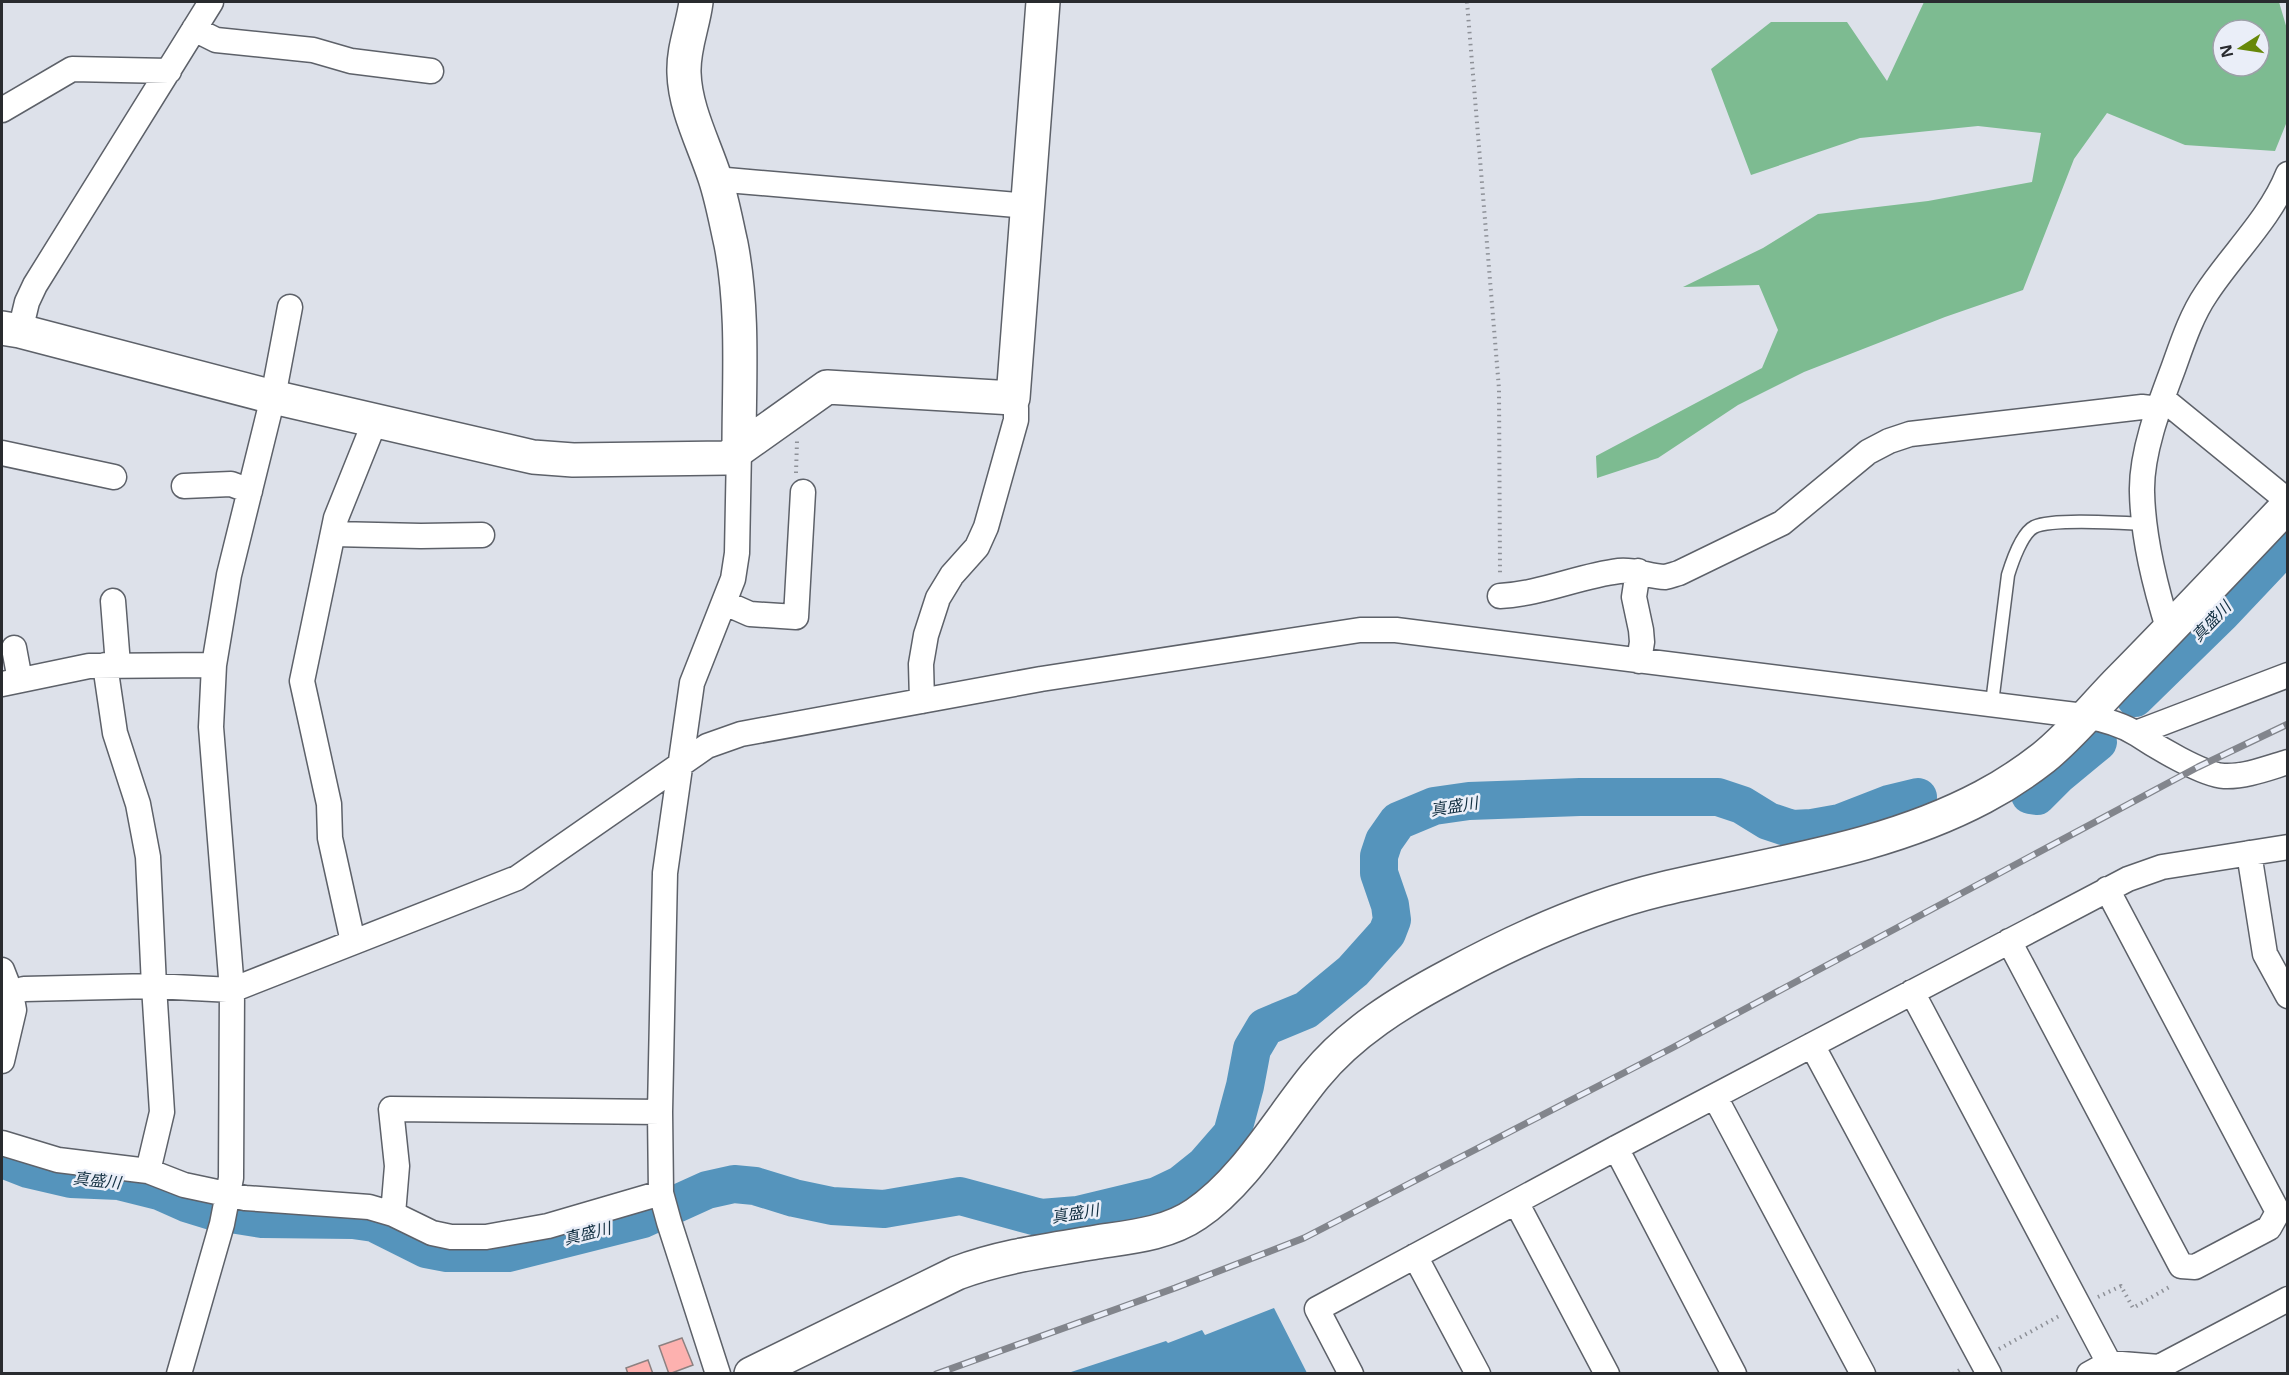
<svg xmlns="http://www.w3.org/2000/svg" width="2289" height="1375" font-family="'Noto Sans','Noto Sans JP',sans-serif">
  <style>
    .forest { fill: #7dbb91; fill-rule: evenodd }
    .water { fill: #5594bc }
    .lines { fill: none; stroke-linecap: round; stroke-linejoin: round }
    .river { stroke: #5594bc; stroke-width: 38 }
    .building { fill: #fdb1af; stroke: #8c8181; stroke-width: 1.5 }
    .lane-casing { stroke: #5d6169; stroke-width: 15 }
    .street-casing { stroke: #5d6169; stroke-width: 27 }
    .secondary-casing { stroke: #5d6169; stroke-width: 36 }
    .path { stroke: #8e9198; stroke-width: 4; stroke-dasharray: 1.5 4.5; stroke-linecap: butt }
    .lane { stroke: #fff; stroke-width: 12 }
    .street { stroke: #fff; stroke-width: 24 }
    .secondary { stroke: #fff; stroke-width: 33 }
    .rail-casing { stroke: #82858c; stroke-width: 7 }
    .rail { stroke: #eaeef8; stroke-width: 4.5; stroke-dasharray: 14; stroke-linecap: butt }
    .labels { text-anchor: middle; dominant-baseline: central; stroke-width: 5; stroke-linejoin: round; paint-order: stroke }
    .water-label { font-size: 16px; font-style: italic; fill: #122f41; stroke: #eaeef8 }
  </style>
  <rect width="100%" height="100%" fill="#dde1ea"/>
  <path class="forest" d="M1924,2H2279L2287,29L2288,119L2275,151L2185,145L2107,113L2074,159L2023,290L1945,317L1804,372L1738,405L1658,458L1597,478L1596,456L1762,368L1778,330L1759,285L1683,287L1763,248L1818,214L1928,201L2032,182L2041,133L1978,126L1860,138L1751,175L1711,69L1771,22H1847L1887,81ZM2223,30H2259V66H2223Z"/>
  <path class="water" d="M1274,1308L1307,1373H1068L1166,1341L1168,1343L1202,1330L1205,1335Z"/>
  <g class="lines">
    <path class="river" d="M2135,698L2221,614L2288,543
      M2030,795L2037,796L2058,775L2098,742
      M2,1159L28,1169L71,1179L119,1181L159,1191L186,1203L212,1211L262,1219L353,1220L374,1223L426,1249L447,1253H508L643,1219L707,1190L734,1184L755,1186L794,1198L832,1206L884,1209L960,1196L1041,1218L1078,1215L1157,1196L1180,1185L1205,1165L1232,1134L1245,1086L1252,1049L1265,1027L1306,1010L1353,971L1387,933L1392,920L1390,905L1379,873V856L1384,841L1398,821L1434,806L1469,801L1580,797H1718L1742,805L1768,821L1792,829L1812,828L1840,823L1889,804L1918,797"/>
  </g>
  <path class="building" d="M682,1338L693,1365L669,1374L659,1346Z
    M648,1360L653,1374H628L626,1368Z"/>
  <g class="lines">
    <g class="lane-casing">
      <path id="lane" d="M1992,703L2008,575C2012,562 2022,533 2034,527C2052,518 2122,523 2145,524"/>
    </g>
    <g class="street-casing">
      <path id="street" d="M194,29L216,40L313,50L351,61L431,71
        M2,110L72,69L169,71
        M715,179L1028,206
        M20,331L27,302L35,285L211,2
        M2163,399L2288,501
        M2,453L114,477
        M184,486L231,484L250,491
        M333,534L421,536L482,535
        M1638,571L1634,597L1641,630L1642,642L1639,661
        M1500,596C1541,594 1579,576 1619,571C1635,569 1650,577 1665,577C1670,576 1675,574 1679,573L1782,523L1868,452L1889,441L1910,434L2142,407L2159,409
        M113,601L118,665
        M725,603L750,614L796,617L803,492
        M2169,631C2155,586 2143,539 2142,492C2141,453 2159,406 2173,369C2182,344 2191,316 2206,294C2232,254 2270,219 2288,174
        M14,648L20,680
        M105,665L115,733L138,804L148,857L154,986L162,1112L148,1171
        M2,684L89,666L214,665
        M922,701L921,664L926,635L938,598L952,575L977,547L986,527L1016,420V408L1013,398
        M2136,733L2288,675
        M2249,853L2265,954L2288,996
        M2009,941L2181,1266L2195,1267L2269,1228L2278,1212L2107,889
        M353,942L330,838L329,804L302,681L336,518L375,421
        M2,970L11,993L14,1010L2,1061
        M1912,992L2109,1363
        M2,996L24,989L154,986L232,990L517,878L707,746L741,734L1041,679L1360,630H1396L2084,716C2102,719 2121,724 2137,734C2155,746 2203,775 2224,776C2245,777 2268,768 2288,762
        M1812,1045L1989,1374
        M1715,1097L1863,1374
        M2,1143L58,1160L148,1171L184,1185L245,1198L369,1207L393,1214L432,1233L451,1237H486L548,1226L661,1193
        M1616,1148L1734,1374
        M1516,1202L1607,1374
        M393,1214L397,1166L391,1109L660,1112
        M1415,1256L1478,1374
        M2159,1367L2288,1299
        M179,1374L222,1224L231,1178L232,990L211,727L214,665L229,575L273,397L290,307
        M718,1374L669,1222L661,1193L660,1112L665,873L692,683L733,579L737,553L739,449
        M1351,1374L1317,1309L1616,1148L2128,879L2162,867L2288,847
        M2089,1374L2109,1363L2159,1367L2160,1374"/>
    </g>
    <g class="secondary-casing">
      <path id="secondary" d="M696,2C693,26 683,48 684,73C685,109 704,144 715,178C722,199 726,222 731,244C744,311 739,381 739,449
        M2,328L20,331L273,397L533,457L573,460L727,458L827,387L1013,398L1043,2
        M751,1374L957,1273C1002,1256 1050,1250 1097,1242C1130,1237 1167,1234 1196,1214C1244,1182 1279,1120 1315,1076C1351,1032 1400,1002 1449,976C1517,939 1587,907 1662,889C1771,863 1883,850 1983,797C2004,786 2025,772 2043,758C2072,735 2096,704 2122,678C2178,621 2233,563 2288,505"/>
    </g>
    <path class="path" d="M1467,2L1499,389L1500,574
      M796,473L797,441
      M2098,1297L2121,1286L2133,1308L2171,1286
      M1999,1349L2061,1315
      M1953,1374L1963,1368"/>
    <use href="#lane" class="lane"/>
    <use href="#street" class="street"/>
    <use href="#secondary" class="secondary"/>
    <g class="rail-casing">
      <path id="rail" d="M936,1374L1175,1288L1304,1238L1672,1048L2198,767L2288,724"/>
    </g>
    <use href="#rail" class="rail"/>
  </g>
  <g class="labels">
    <g class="water-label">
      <text transform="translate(2211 621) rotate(-46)">真盛川</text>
      <text transform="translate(1454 806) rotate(-9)">真盛川</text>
      <text transform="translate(97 1180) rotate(6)">真盛川</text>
      <text transform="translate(1075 1213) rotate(-9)">真盛川</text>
      <text transform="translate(587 1233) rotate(-14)">真盛川</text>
    </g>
  </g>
  <rect width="2289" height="1375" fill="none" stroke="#292b2f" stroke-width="6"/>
  <g transform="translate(2241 48) rotate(258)"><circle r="28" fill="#eaeef8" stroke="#9da0a8" stroke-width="1.5"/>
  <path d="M0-4.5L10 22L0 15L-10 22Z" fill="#678809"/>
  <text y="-9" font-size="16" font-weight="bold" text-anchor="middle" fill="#292b2f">N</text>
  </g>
</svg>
